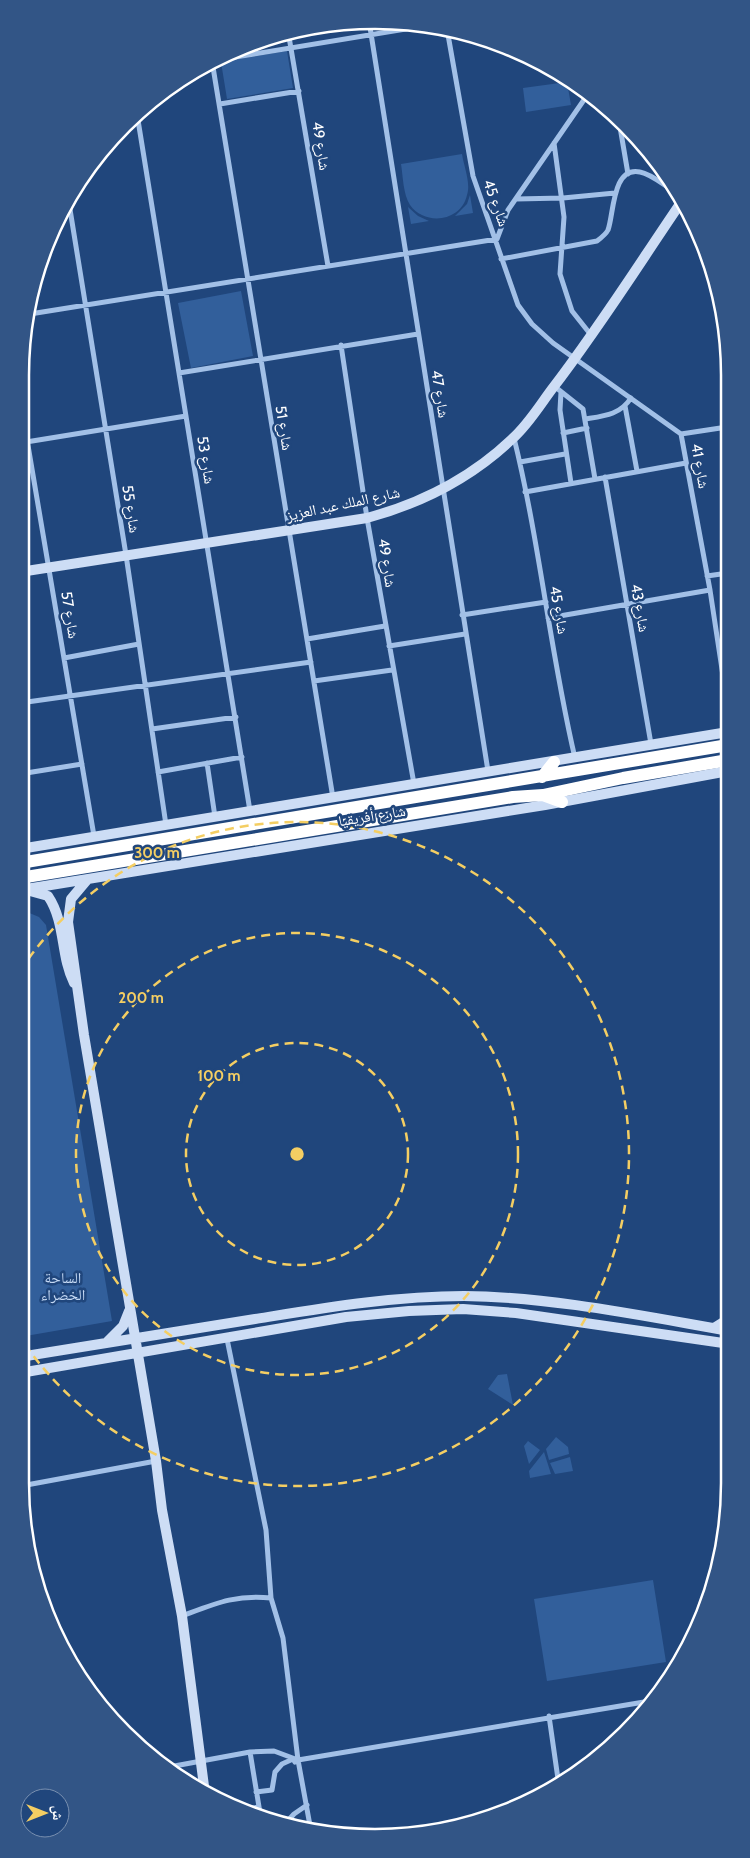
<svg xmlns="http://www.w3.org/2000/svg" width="750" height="1858" font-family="Cabin,'Noto Naskh Arabic',sans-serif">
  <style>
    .green { fill: #325f9b }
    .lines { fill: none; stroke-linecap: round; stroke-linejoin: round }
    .street { stroke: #a2c0e7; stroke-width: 5 }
    .secondary { stroke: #cdddf5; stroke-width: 10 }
    .highway { stroke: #fff; stroke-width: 12 }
    .ring { fill: none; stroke: #f4ce63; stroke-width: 2.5; stroke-dasharray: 9 6 }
    .labels { text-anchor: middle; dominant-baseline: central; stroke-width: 5; stroke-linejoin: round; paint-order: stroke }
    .street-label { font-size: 15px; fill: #fff; stroke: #20467c }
    .park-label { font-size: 15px; fill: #c6daf5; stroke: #20467c }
    .rim { fill: none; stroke: #fff; stroke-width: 2.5 }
    .centre { fill: #f4ce63; stroke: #20467c; stroke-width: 2.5 }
    .ring-label { font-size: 15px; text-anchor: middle; font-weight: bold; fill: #f4ce63; stroke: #20467c; stroke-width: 5; stroke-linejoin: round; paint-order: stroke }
  </style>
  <rect width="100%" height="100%" fill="#20467c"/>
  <path class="green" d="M287,51L293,88L227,99L221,62Z
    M567,82L571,105L526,112L523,88Z
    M462,154C464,167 471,183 467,195C461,222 425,226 410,205C403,194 403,176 401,164Z
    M470,195L473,213L455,216L467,204Z
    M408,207L418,216L429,221L411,224Z
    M241,291L253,356L191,368L178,303Z
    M27,912L39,917L46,925L112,1321L20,1337V913Z
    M507,1374L513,1405L488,1389L498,1375Z
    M556,1437L568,1447L569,1454L549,1460L546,1449Z
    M528,1441L540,1450L529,1464L524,1446Z
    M544,1452L551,1474L530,1478L529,1471Z
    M570,1457L573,1471L555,1474L550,1463Z
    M653,1580L666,1662L547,1681L534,1599Z"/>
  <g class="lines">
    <path class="street" d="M369,21L488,771
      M447,29L473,176L518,305L532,324L553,343L681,434L727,427
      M288,31L328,266
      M211,61L430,25
      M212,61L333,798
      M220,104L299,91
      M137,114L250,811
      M619,121L628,174
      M554,143L564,217L560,274L572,311L591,335
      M68,197L126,555L166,825
      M516,199L563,198L615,193
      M501,259L597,241C601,238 606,234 608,230C614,214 612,166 640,172C652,174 666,187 677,193
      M30,314L497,239L508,210L588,94
      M341,345L367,518L414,784
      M179,373L418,334
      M554,386L583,409L595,479
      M561,392L560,410L571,483
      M20,398L94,836
      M625,406L637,471
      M585,419C604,416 620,415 631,398
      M563,433L587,428
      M681,434L710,590L728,709
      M514,438C540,544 550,652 575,758
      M20,443L186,416
      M520,462L565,454
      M605,477L651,744
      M525,492L686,463
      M707,576L728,573
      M462,615L546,602
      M548,618L710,590
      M307,639L385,626
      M389,646L465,634
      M64,658L139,644
      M314,681L392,670
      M20,703L311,662
      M152,729L236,717
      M207,763L215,817
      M158,772L242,757
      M20,774L82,764
      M227,1339L266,1530L271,1598L283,1638L298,1760L311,1831
      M21,1486L156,1461
      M182,1616C214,1604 236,1594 271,1598
      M549,1716L559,1786
      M250,1752L261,1819
      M169,1767L250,1752L274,1751L298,1760L656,1700
      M256,1792L272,1790L275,1772L282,1764L293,1759L295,1762
      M240,1810L259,1807
      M284,1825L294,1814L307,1805"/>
    <path class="secondary" d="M20,572L367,518C422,503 470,479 512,439C528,425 540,405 552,389C599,328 639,264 682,201
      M20,849L728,732
      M87,880L71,899L68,922L84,1035L156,1461L162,1510L182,1616L205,1794
      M20,890L545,805L728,771
      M30,891L48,896C66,923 60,955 74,983
      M714,1328L730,1318
      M106,1343L123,1326L129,1311
      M20,1357C98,1344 176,1332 255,1319C324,1308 394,1296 464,1296C553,1297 643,1316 730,1331
      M20,1373L346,1317L409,1311L463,1309L516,1313L730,1344"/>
    <path class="highway" d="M542,777L554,762
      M543,795L562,802
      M20,863L728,745
      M20,878L513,797L543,795L623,778L728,760"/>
  </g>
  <g class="ring">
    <circle cx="297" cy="1154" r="111"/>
    <circle cx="297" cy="1154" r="221"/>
    <path d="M20 971A332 332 0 1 1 20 1337"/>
  </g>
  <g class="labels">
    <g class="street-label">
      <text transform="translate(321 146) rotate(81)">شارع 49</text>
      <text transform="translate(496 203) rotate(70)">شارع 45</text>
      <text transform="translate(440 394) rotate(81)">شارع 47</text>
      <text transform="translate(284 428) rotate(81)">شارع 51</text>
      <text transform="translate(206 460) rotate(81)">شارع 53</text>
      <text transform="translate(700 466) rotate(80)">شارع 41</text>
      <text transform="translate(343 504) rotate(-12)">شارع الملك عبد العزيز</text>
      <text transform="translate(131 509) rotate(81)">شارع 55</text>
      <text transform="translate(387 563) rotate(81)">شارع 49</text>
      <text transform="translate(640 608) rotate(80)">شارع 43</text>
      <text transform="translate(559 610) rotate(80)">شارع 45</text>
      <text transform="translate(70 615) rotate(81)">شارع 57</text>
      <text transform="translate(372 816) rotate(-9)">شارع أفريقيا</text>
    </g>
    <g class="park-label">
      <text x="63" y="1278">الساحة<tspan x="63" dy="17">الخضراء</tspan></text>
    </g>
  </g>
  <path d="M0 0H750V1858H0ZM375 29H375A346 346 0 0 1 721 375V1483A346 346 0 0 1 375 1829H375A346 346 0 0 1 29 1483V375A346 346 0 0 1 375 29Z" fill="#325586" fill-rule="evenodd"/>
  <path class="rim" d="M375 29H375A346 346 0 0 1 721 375V1483A346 346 0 0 1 375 1829H375A346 346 0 0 1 29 1483V375A346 346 0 0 1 375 29Z"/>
  <circle cx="297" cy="1154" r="8" class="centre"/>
  <g class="ring-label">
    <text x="157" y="858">300 m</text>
    <text x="141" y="1003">200 m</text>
    <text x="219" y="1081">100 m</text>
  </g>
  <g transform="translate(45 1813) rotate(90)"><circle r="24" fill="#20467c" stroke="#7990b0"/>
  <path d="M0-4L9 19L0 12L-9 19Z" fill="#f4ce63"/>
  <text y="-8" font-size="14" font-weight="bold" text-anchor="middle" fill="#ffffff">ش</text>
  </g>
</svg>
